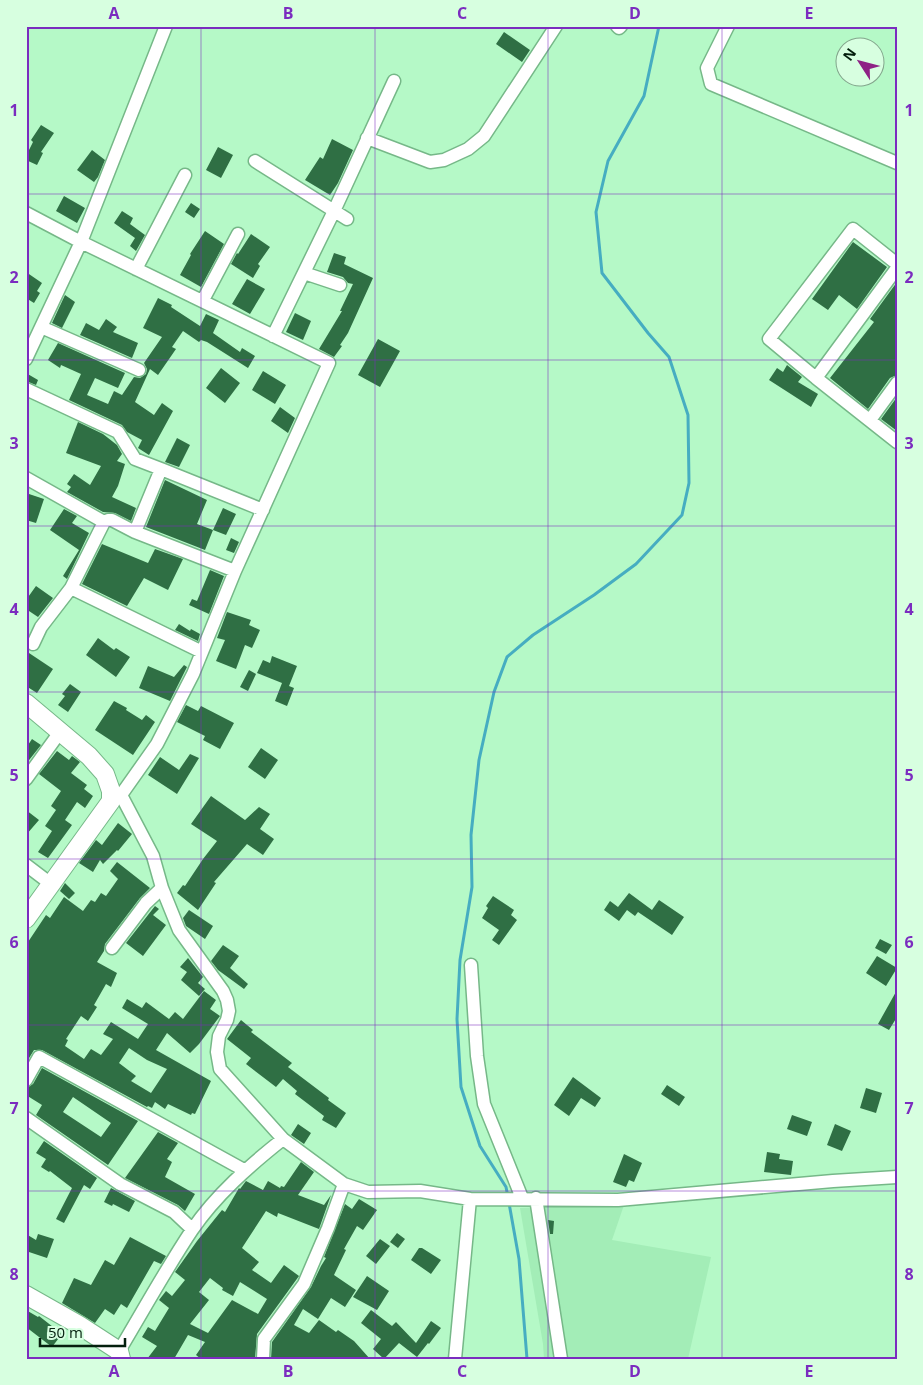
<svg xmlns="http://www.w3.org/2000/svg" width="923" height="1385" font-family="'Open Sans',sans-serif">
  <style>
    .built { fill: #a3edb7 }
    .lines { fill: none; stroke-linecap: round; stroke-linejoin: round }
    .stream { stroke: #46adc1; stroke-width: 3 }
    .building { fill: #2f6f44; fill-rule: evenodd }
    .minor-casing { stroke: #76b888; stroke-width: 15 }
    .secondary-casing { stroke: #76b888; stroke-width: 20 }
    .minor { stroke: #fff; stroke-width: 12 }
    .secondary { stroke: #fff; stroke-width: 18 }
    .grid { fill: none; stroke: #7b2cbf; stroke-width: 1; stroke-opacity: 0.55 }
    .neatline { fill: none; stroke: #7b2cbf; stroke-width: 2 }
    .grid-label { font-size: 16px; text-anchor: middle; font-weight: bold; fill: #7b2cbf }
  </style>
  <rect width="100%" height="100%" fill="#b5f9c7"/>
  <path class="built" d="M624,1205L612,1240L711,1257L688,1359H544L543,1344L520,1208Z"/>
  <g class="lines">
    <path class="stream" d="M508,1197L506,1187L480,1146L461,1087L457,1019L460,960L472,887L471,835L479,760L494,692L507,657L533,635L594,595L636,564L682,515L689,483L688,415L669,357L648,333L602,273L596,212L608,161L644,96L659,26
      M509,1203L519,1259L527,1359"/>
  </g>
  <path class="building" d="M504,32L530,50L522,62L496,44Z
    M41,125L54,133L41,152L43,153L37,165L26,160V156L33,142L31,140Z
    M332,139L353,150L338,183L330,195L305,180L320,157L323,159Z
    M218,147L233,155L221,178L206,170Z
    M92,150L105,160L98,177L94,182L77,170Z
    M64,196L85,208L77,223L56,211Z
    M191,203L200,209L194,218L185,212Z
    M122,211L133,218L130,224L145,235L136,251L130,246L135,238L114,223Z
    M205,231L224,244L201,287L180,275L191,255L190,254Z
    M251,234L270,247L258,264L260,266L253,278L231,264L237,253L238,254Z
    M853,242L887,267L857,309L839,295L828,310L812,299Z
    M334,253L346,257L344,264L373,278L348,333L340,345L342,346L334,357L319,349L342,311H340L353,284L348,283L343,277L327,272Z
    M26,272L42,283L37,291L40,293L34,303L26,298Z
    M247,279L265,289L250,314L232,304Z
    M897,282V375L890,378L868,409L830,378L874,322L870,319Z
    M65,295L75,302L62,328L52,323Z
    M158,298L172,305L171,307L200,326L206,314L219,320L213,333L240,352L242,348L255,356L248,368L207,342L201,340L199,342L183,331L172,347L176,349L158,375L150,369L135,402L154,415L162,403L173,411L149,455L138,448L142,440L127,432L122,425L69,400L81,374L61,365L60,368L48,360L58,343L125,373L118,388L95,378L87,395L108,404L114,391L122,395L134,377L140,378L146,374L147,369L144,363L162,337L143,328Z
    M295,313L311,321L303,340L286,332Z
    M106,319L117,327L113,332L138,343L132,358L80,335L86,323L99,330Z
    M378,339L400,351L380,387L358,375Z
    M787,365L802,377L798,382L818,394L811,407L769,380L777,368L783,372Z
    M221,368L240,383L225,403L206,388Z
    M263,371L286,385L275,404L252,390Z
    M26,373L38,380L36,385L26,381Z
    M897,397V431L881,419Z
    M280,407L295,418L288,433L271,421Z
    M78,422L103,434L117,445L122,454L117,461L125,464L118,486L112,497L136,508L131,521L115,513L103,512L67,492L71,487L67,484L74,474L90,485L101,466L66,453Z
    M177,438L190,445L179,467L165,462Z
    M165,480L207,500L197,524L213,530L205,550L146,527Z
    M26,493L44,499L36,523L26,520Z
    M223,508L236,514L226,535L213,530Z
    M64,509L77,516L72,523L89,533L67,579L63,576L79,550L50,530Z
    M231,538L239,542L234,553L226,550Z
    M102,544L148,563L155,549L183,559L168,590L144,578L127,606L82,584Z
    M210,570L224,576L209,614L189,605L192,599L197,601Z
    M36,586L53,598L38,617L26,609V600Z
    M227,612L251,620L249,625L260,630L252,648L245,645L236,669L216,661L225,640L217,638Z
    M179,624L190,631L191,629L200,634L198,641L175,630Z
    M98,638L114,650L116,648L130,657L116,677L86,655Z
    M26,651L53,669L37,693L26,686Z
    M272,656L297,666L289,686L294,688L287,706L275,701L282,683L257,673L263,660L270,663Z
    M184,665L187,667L170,701L139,688L148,666L174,677Z
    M249,670L256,674L248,691L240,687Z
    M70,684L81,692L68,712L58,705L65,696L62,694Z
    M114,701L127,708L126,710L142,720L146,715L155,722L133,755L95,730Z
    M186,705L198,711L201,706L234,723L220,749L203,740L205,736L177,722Z
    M32,739L41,745L26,764V748Z
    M261,748L278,760L265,779L248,767Z
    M57,751L69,760L72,756L80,762L71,773L87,785L84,789L93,796L85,808L77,802L65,820L72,825L48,858L38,852L52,831L45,826L56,810L51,806L61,791L39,774Z
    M190,754L199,758L177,794L148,775L160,757L179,770Z
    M211,796L245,820L259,807L270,814L260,829L274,839L263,855L247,844L214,882L216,883L198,910L177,893L183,885L185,886L203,859L217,841L191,824Z
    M26,810L39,820L26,835Z
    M118,823L132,834L118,851L117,850L103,864L100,860L93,872L79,863L96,840L102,845Z
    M117,862L150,888L140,898L105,944L104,951L97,962L117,973L111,987L106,984L94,1005L97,1007L88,1021L81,1016L66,1039L68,1040L65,1046L84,1059L91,1049L101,1055L113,1039L103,1034L111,1022L138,1039L148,1024L122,1008L127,999L142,1008L146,1002L169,1019L175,1012L183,1019L204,991L216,1000L210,1009L220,1016L199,1044L190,1053L167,1033L156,1050L211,1081L195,1114L192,1113L191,1115L168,1104L165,1109L155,1102L152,1108L148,1106L147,1107L42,1050H34L26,1063V945L46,915L50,918L64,897L83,911L91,900L95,902L101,893L106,896L118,879L110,871ZM129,1048L147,1060L167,1069L151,1093L131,1081L136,1076L119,1063Z
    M65,883L75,893L69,899L60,891Z
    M629,893L652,910L659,900L684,917L672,935L638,912L635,916L627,910L619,921L604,910L610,901L618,907Z
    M493,896L514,910L511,915L517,920L499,945L492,940L499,930L482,918L488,908L486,906Z
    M155,906L159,909L153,915L166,925L143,956L126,943Z
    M189,910L213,926L205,939L186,926L183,918Z
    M880,939L892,945L886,954L875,948Z
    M223,945L239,956L230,968L248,984L244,989L218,970L211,961Z
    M877,956L897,968L886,986L866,973Z
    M188,958L203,977L198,983L205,989L199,996L181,980L187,972L180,967Z
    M897,990V1017L889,1030L878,1024Z
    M241,1020L253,1030L251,1032L292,1063L288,1067L329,1098L328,1100L346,1113L336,1128L322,1120L324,1116L295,1094L297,1091L283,1079L276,1087L246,1064L251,1058L227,1039Z
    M42,1068L138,1121L108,1165L36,1115L42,1105L26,1095V1088L33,1084ZM73,1097L111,1123L101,1137L63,1112Z
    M573,1077L601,1098L595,1107L581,1098L569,1116L554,1105Z
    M667,1085L685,1097L679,1106L661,1094Z
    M866,1088L882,1093L876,1113L860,1108Z
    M792,1115L812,1122L807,1136L787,1129Z
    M298,1124L311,1133L304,1144L291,1135Z
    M835,1124L851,1131L842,1151L827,1145Z
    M158,1132L178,1143L167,1159L172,1162L165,1177L195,1194L185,1211L178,1205L125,1178Z
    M44,1141L97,1178L90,1189L84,1185L64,1223L56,1219L72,1188L50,1171L49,1172L41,1167L46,1159L36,1153Z
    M767,1152L780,1154L779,1159L793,1161L791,1175L764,1172Z
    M624,1154L642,1163L634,1182L629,1180L626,1187L613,1182Z
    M301,1162L314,1172L298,1195L324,1205L331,1195L319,1229L278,1213L277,1217L266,1211L242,1248L259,1262L252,1270L271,1283L284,1265L299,1276L257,1334L255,1359H201L196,1355L205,1342L188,1335L174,1359H147L157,1346L142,1337L148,1327L155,1331L169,1308L159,1300L166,1291L172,1296L185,1280L175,1272L197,1241L222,1210L225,1212L239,1188L240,1189L246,1181L263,1190L268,1181L280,1188L281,1186L284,1187ZM210,1278L223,1288L222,1290L233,1296L240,1282L267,1299L258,1314L232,1300L208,1333L190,1324L209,1300L199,1292Z
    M111,1188L135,1201L129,1212L113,1204L112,1206L104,1202Z
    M359,1199L377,1210L363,1230L357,1226L344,1249L346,1250L334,1275L356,1290L345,1307L331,1298L318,1319L303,1309L294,1325L309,1333L319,1320L336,1332L338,1330L354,1341L370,1359H271L272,1342L311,1287L321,1266L326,1258L324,1257L345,1204L352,1209Z
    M548,1220L554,1221L553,1234H550Z
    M397,1233L405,1239L398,1248L390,1242Z
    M26,1234L36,1240L38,1234L54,1239L47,1258L26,1251Z
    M130,1237L166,1256L161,1264L154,1261L127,1308L121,1304L114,1315L105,1309L95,1323L62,1303L74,1278L91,1285L105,1260L114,1265Z
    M380,1239L390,1246L376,1264L366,1256Z
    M419,1248H422L441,1260L431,1274L411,1260Z
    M367,1276L389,1291L377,1310L353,1297Z
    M26,1310L38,1317L39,1316L62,1334L52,1347L26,1327Z
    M371,1310L392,1326L396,1322L416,1343L431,1321L441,1328L429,1344L428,1343L417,1357L399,1343L384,1359L373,1349L381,1339L361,1323Z"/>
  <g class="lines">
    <g class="minor-casing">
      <path id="minor" d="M617,26L619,28L621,26
        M728,26L707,68L711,84L897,163
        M367,138L430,162L444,160L468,149L484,136L556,26
        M255,161L347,219
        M26,213L81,242L329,363L235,571L193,674L157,744L121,795
        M897,268L816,378L897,442
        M136,269L185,175
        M304,273L340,285
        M203,300L238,234
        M41,327L139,370
        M273,336L334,211L394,81
        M26,359L81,242L166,26
        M816,378L769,339L853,229L897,264
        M26,389L118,432L135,459L161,469L135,532L112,520H108L104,522L71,588L41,627L33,644
        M870,420L897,383
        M161,469L263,510
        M26,478L104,522
        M135,532L235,571
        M71,588L202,652
        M26,779L60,732
        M113,792L121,795L153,856L162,888L179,930L223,991L227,1000L229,1011L227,1020L219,1036L217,1052L220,1069L283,1139
        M26,865L51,884
        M112,948L146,903L162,888
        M471,965L477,1056L484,1104L522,1198
        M26,1080L39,1057L244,1170
        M26,1118L120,1184L174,1212L192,1229
        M536,1198L561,1359
        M119,1351C143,1311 166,1269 192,1230C216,1195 249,1166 283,1139L344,1184L368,1192L420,1191L470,1199
        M263,1359L264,1339L304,1284L328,1228L344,1184
        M455,1359L470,1199L618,1200L833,1181L897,1177"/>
    </g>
    <g class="secondary-casing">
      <path id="secondary" d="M26,703L89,756L105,774L111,791V801L26,919
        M26,1295L79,1325L119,1351L121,1359"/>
    </g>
    <use href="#minor" class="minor"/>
    <use href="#secondary" class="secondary"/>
  </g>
  <path class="grid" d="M201,26V1359M375,26V1359M548,26V1359M722,26V1359M26,194H897M26,360H897M26,526H897M26,692H897M26,859H897M26,1025H897M26,1191H897"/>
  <rect width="923" height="1385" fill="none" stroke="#d7ffe0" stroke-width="55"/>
  <g transform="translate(860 62) rotate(306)"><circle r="24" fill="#d7ffe0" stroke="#83a58c"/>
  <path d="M0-4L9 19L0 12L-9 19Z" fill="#8e2285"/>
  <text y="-8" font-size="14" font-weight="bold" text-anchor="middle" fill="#041f0d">N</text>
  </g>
  <path d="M40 1338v8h85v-8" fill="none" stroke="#041f0d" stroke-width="2.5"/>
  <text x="48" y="1338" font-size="15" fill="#041f0d" stroke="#d7ffe0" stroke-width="4" paint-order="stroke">50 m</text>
  <rect x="28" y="28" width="868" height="1330" class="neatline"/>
  <g class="grid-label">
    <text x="114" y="19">A</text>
    <text x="288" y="19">B</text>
    <text x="462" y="19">C</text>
    <text x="635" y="19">D</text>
    <text x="809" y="19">E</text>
    <text x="14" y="116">1</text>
    <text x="909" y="116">1</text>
    <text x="14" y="283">2</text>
    <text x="909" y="283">2</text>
    <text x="14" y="449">3</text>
    <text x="909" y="449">3</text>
    <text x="14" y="615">4</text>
    <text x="909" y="615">4</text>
    <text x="14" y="781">5</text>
    <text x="909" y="781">5</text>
    <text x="14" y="948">6</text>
    <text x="909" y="948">6</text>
    <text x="14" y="1114">7</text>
    <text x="909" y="1114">7</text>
    <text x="14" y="1280">8</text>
    <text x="909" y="1280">8</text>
    <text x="114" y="1377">A</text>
    <text x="288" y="1377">B</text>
    <text x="462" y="1377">C</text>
    <text x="635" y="1377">D</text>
    <text x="809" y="1377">E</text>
  </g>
</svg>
